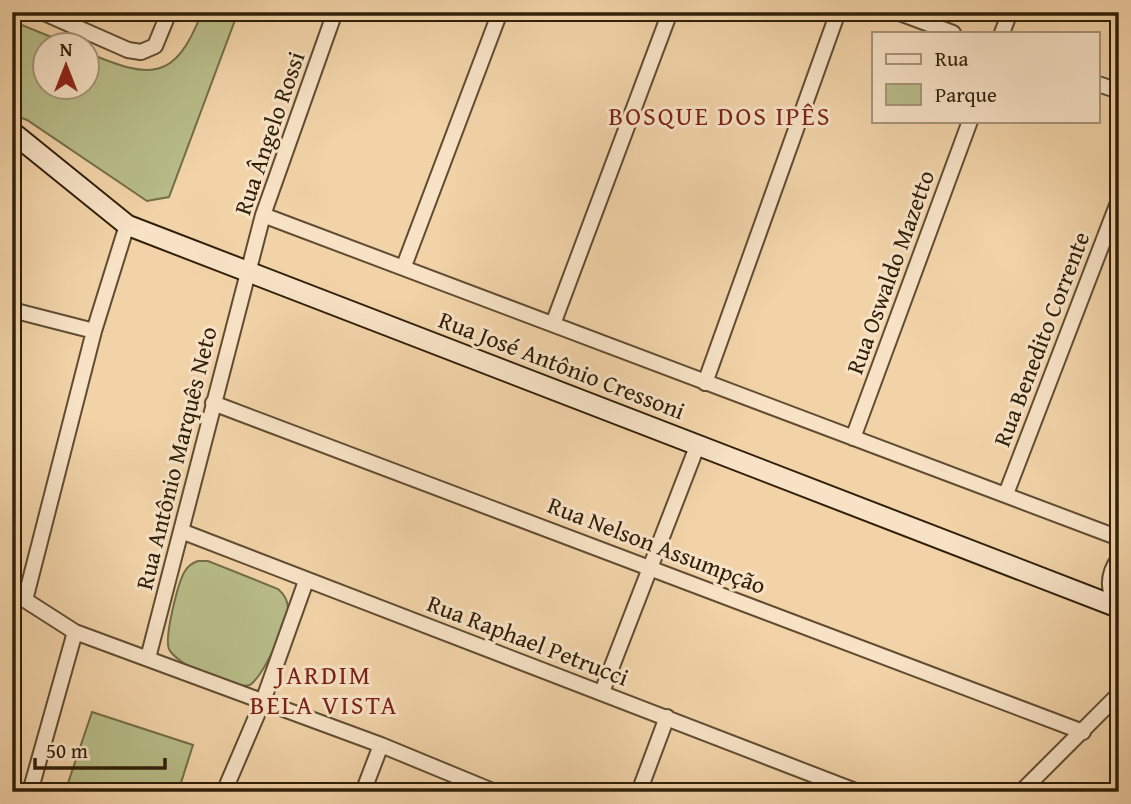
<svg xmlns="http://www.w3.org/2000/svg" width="1131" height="804" font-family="'Gentium Book Plus',serif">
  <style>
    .green { fill: #b8bd89; stroke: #746e49; stroke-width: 2 }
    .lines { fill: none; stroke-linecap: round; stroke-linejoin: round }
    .street-casing { stroke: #604d31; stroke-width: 18 }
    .secondary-casing { stroke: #302009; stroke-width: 23 }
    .street { stroke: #f7e2c6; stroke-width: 14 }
    .secondary { stroke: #f7e2c6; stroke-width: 19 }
    .labels { text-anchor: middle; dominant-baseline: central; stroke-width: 6; stroke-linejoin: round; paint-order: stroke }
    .street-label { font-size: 24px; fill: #302009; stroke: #f7e2c6 }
    .neighbourhood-label { font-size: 26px; letter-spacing: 2px; fill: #7a1f14; stroke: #f7e2c6 }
  </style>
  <rect width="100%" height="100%" fill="#f2d3a8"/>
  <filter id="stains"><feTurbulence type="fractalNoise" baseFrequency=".00286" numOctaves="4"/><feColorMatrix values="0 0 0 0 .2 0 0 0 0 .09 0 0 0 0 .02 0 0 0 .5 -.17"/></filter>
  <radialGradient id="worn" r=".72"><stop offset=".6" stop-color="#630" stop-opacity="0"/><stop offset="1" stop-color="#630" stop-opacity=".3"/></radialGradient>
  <path class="green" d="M202,12H238L169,197L147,201L27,120L12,114V21L71,45L46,46V88H88V53C151,79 175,82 202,12Z
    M198,561H208L278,589C284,594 288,600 288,609C287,625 263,676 250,685C234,690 176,665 169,649C164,638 178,582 185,571C188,566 192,563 198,561Z
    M92,712L193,745L178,792H65Z"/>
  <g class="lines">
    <g class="street-casing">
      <path id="street" d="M42,12L128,50L141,52L155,46L169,12
        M897,12L953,33
        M1002,33L1010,12
        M1098,84L1119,91
        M12,151L17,134
        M263,215L1119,538
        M404,266L500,12
        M12,310L94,331
        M553,324L670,12
        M705,383L838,12
        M213,403L1083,732
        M853,438L970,121
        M1006,494L1119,200
        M181,531L858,792
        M1119,558C1107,575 1107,592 1119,609
        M12,596L25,600L75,632L381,745L495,792
        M25,600L94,331L127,225
        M148,658L263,215L335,12
        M602,692L698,444
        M30,792L75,632
        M224,792L263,701L306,581
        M363,792L381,745
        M639,792L667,717
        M1021,792L1119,694"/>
    </g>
    <g class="secondary-casing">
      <path id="secondary" d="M12,132L127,225L1117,607"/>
    </g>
    <use href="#street" class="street"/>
    <use href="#secondary" class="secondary"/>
  </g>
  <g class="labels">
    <g class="street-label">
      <text transform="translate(269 133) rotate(-71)">Rua Ângelo Rossi</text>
      <text transform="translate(890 272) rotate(-70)">Rua Oswaldo Mazetto</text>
      <text transform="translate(1041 339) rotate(-69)">Rua Benedito Corrente</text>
      <text transform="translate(562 365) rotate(21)">Rua José Antônio Cressoni</text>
      <text transform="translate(176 458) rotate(-76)">Rua Antônio Marquês Neto</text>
      <text transform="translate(657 545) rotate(21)">Rua Nelson Assumpção</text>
      <text transform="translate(528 640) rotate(21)">Rua Raphael Petrucci</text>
    </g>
    <g class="neighbourhood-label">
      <text x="720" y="115">BOSQUE DOS IPÊS</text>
      <text x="324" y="674">JARDIM<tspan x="324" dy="30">BELA VISTA</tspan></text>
    </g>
  </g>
  <rect width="1131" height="804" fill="none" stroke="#f2d3a8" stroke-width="42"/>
  <rect x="14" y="14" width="1103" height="776" fill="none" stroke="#302009" stroke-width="3.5"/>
  <rect x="21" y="21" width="1089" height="762" fill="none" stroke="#302009" stroke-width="2"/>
  <rect x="872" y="32" width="228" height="91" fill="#f7e2c6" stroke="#a7947a" stroke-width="2"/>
  <rect x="886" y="54" width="35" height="10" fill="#f7e2c6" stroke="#a7947a" stroke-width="2"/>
  <text x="935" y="66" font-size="21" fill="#302009">Rua</text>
  <rect x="886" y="84" width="35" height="21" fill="#b8bd89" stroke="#a7947a" stroke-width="2"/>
  <text x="935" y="102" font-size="21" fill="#302009">Parque</text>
  <g transform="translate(66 66)"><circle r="33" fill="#f7e2c6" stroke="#a7947a" stroke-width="2"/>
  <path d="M0-5L12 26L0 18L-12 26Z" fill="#8f2418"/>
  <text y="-10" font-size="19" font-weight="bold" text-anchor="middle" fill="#302009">N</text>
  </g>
  <path d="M35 758v10h130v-10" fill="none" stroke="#302009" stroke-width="3.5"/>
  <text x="46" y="758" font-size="21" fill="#302009" stroke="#f7e2c6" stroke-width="5" paint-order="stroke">50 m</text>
  <rect width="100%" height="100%" filter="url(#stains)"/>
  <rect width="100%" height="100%" fill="url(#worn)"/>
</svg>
